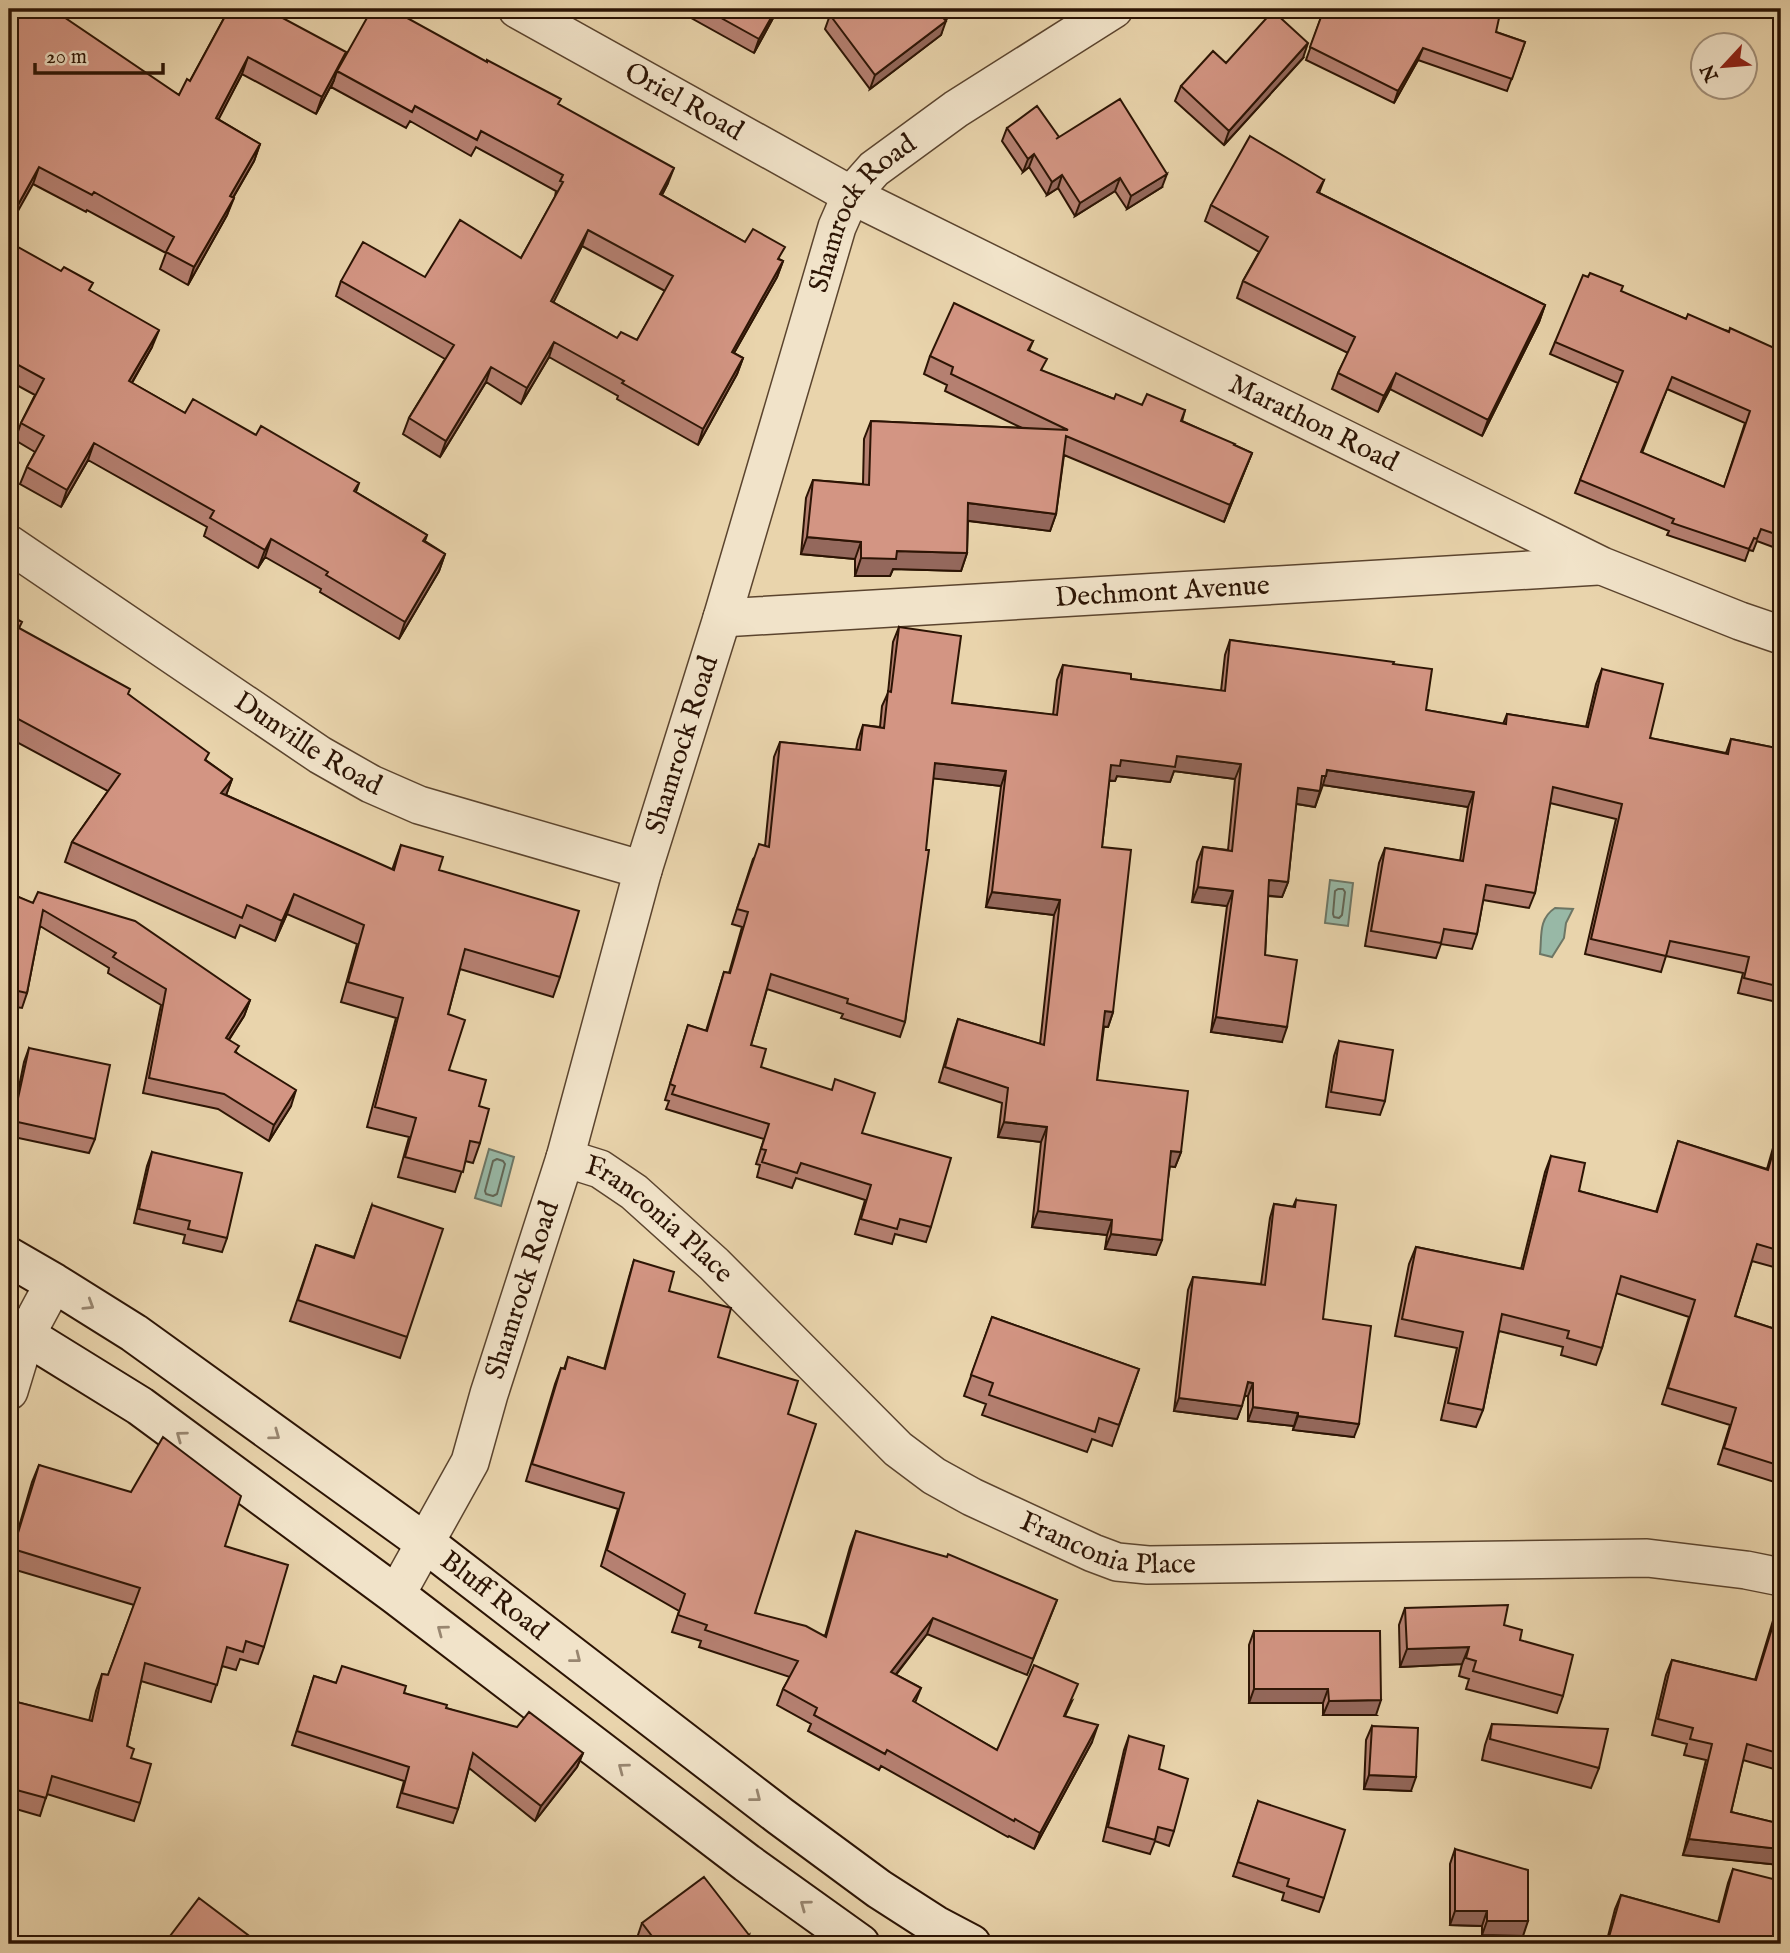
<svg xmlns="http://www.w3.org/2000/svg" width="1790" height="1953" font-family="'IM FELL English',serif">
  <style>
    .water { fill: #98b8a6; stroke: #6d7665; stroke-width: 2 }
    .lines { fill: none; stroke-linecap: round; stroke-linejoin: round }
    .shore { stroke: #626655; stroke-width: 2 }
    .street-casing { stroke: #5b442e; stroke-width: 40 }
    .secondary-casing { stroke: #2c1404; stroke-width: 42 }
    .street { stroke: #f1e3c9; stroke-width: 37 }
    .secondary { stroke: #f1e3c9; stroke-width: 38 }
    .wall { fill: #b58071; stroke: #2c1404; stroke-width: 2; fill-rule: evenodd }
    .shaded-wall { fill: #94685c; stroke: #2c1404; stroke-width: 2 }
    .building { fill: #d39583; stroke: #2c1404; stroke-width: 2; fill-rule: evenodd }
    .oneway { stroke: #988670 }
    .labels { text-anchor: middle; dominant-baseline: central; stroke-width: 7; stroke-linejoin: round; paint-order: stroke }
    .street-label { font-size: 28px; fill: #2c1404; stroke: #f1e3c9 }
  </style>
  <rect width="100%" height="100%" fill="#e9d4ac"/>
  <filter id="stains"><feTurbulence type="fractalNoise" baseFrequency=".00286" numOctaves="4"/><feColorMatrix values="0 0 0 0 .2 0 0 0 0 .09 0 0 0 0 .02 0 0 0 .5 -.17"/></filter>
  <radialGradient id="worn" r=".72"><stop offset=".6" stop-color="#630" stop-opacity="0"/><stop offset="1" stop-color="#630" stop-opacity=".3"/></radialGradient>
  <path class="water" d="M1330,880L1353,883L1348,926L1325,923Z
    M1555,908L1573,909L1566,923L1564,938L1552,957L1540,954C1542,937 1538,919 1555,908Z
    M489,1149L514,1157L501,1206L475,1198Z"/>
  <g class="lines">
    <path class="shore" d="M1338,889H1343L1345,892L1342,915L1339,918L1334,917L1333,914L1335,891Z
      M497,1159L503,1161L505,1164L497,1194L493,1196L486,1194L485,1191L493,1161Z"/>
    <g class="street-casing">
      <g id="street">
        <path id="s1" d="M517,9L851,195L1602,566L1740,621L1781,635"/>
        <path id="s2" d="M9,544L320,755L371,784L419,805L643,870"/>
        <path id="s3" d="M722,618L1598,566"/>
        <path id="s4" d="M565,1158L600,1169L634,1192L714,1264L898,1449L934,1476L972,1497L1093,1553L1117,1562L1148,1565L1647,1558L1746,1570L1781,1577"/>
        <path d="M9,1391L26,1335L54,1283"/>
        <path id="s5" d="M396,1595L470,1462L489,1394L565,1158L643,870L722,618L837,227L851,195L874,169L956,109L1114,9"/>
      </g>
    </g>
    <g class="secondary-casing">
      <g id="secondary">
        <path id="s6" d="M9,1257L54,1283L134,1333L424,1542L780,1816L879,1889L935,1925L971,1944"/>
        <path d="M9,1325L140,1406L396,1595L747,1863L860,1944"/>
      </g>
    </g>
    <use href="#street" class="street"/>
    <use href="#secondary" class="secondary"/>
  </g>
  <path class="wall" d="M9,9L179,95L190,81L229,9L342,62L559,105L668,183L662,195L745,242L783,261L777,277L734,353L743,358L737,374L698,445L617,399L618,396L549,357L521,404L486,382L440,457L403,434L409,418L445,359L336,296L341,281L425,277L521,258L555,197L556,191L476,147L471,156L410,121L406,128L331,87L334,80L316,114L242,74L218,119L260,144L254,161L233,198L227,215L188,285L160,269L166,253L87,210L86,212L33,184ZM582,246L665,291L637,340L617,338L553,302Z
    M675,9H778L754,53Z
    M838,9H962L960,14L956,11L945,20L941,35L870,89L825,29L830,15Z
    M1324,9L1496,32L1525,42L1507,91L1418,60L1394,103L1306,60Z
    M1303,58L1224,145L1175,101L1181,86L1226,63Z
    M1007,128L1059,137L1162,187L1127,209L1115,191L1075,216L1058,188L1047,195L1029,167L1023,172L1002,141Z
    M1324,180L1319,193L1545,305L1539,322L1482,436L1390,389L1378,412L1332,389L1338,373L1348,353L1237,298L1243,281L1259,252L1205,221L1211,205Z
    M9,242L90,291L152,347L132,383L185,413L256,435L359,483L356,492L427,535L425,541L445,554L439,571L399,639L320,592L321,589L265,557L258,568L204,536L207,527L88,460L61,507L20,484L27,467L35,452L15,440L21,423L35,395L9,381Z
    M1621,292L1686,319L1728,331L1781,351V550L1757,541L1753,551L1749,550L1745,561L1667,535L1669,531L1575,493L1618,383L1550,354L1555,342ZM1667,389L1745,423L1724,487L1642,453Z
    M1033,341L1029,350L1042,371L1114,399L1142,405L1185,410L1182,421L1252,453L1224,522L1064,455L1056,514L1050,531L968,521L967,553L961,571L893,569L890,576H855V559L801,554L806,498L813,480L863,484L864,439L871,421L1022,428L945,391L947,385L924,374L930,356Z
    M9,615L20,629L128,694L207,761L232,779L226,795L392,870L401,845L439,870L560,977L553,997L460,969L448,1014L449,1070L479,1106L480,1143L473,1163L465,1161L455,1192L398,1177L409,1137L367,1127L396,1018L341,1002L357,944L287,914L275,941L240,925L235,938L65,862L72,842L108,791L9,738Z
    M899,627L952,703L1053,715L1057,680L1063,665L1131,679L1221,691L1225,655L1230,640L1393,664L1426,710L1503,724L1507,714L1586,727L1596,684L1602,669L1650,738L1726,753L1731,739L1781,749V1003L1738,993L1743,973L1666,956L1661,972L1585,954L1616,819L1550,803L1535,893L1529,908L1483,900L1477,934L1472,949L1441,944L1436,958L1365,946L1379,863L1385,848L1460,861L1468,807L1323,785L1315,807L1296,804L1288,882L1282,897L1268,896L1265,955L1282,1042L1211,1032L1227,906L1192,902L1197,862L1203,847L1228,850L1235,779L1174,771L1170,782L1117,776L1115,781H1109L1102,847L1113,1012L1108,1027H1104L1097,1080L1181,1152L1175,1167L1170,1166L1156,1255L1105,1249L1107,1235L1032,1227L1041,1142L998,1137L1002,1103L939,1082L953,1034L958,1019L1040,1044L1054,915L986,907L1001,786L933,778L905,1022L900,1037L841,1018L843,1014L767,989L751,1045L761,1067L862,1133L931,1227L926,1242L895,1234L892,1244L855,1234L865,1200L796,1178L792,1188L757,1177L760,1165L756,1164L764,1139L666,1109L669,1101L665,1100L688,1025L706,1031L724,972L729,973L742,927L732,924L753,859L765,846L774,757L780,742L856,750L858,740L863,725L880,727L882,706L888,693L893,642Z
    M9,893L250,1000L244,1016L229,1040L236,1052L291,1106L269,1141L218,1109L143,1093L161,1005L108,973L109,968L40,926L27,993L22,1008L9,1006Z
    M1339,1041L1385,1101L1380,1115L1326,1107L1334,1056Z
    M29,1048L95,1139L89,1153L9,1136L24,1062Z
    M1781,1120V1269L1752,1261L1735,1316L1781,1331V1484L1718,1464L1730,1425L1662,1404L1689,1317L1616,1293L1602,1348L1596,1365L1561,1355L1563,1347L1499,1331L1483,1410L1476,1427L1441,1420L1457,1348L1395,1336L1409,1264L1416,1247L1521,1269L1545,1172L1551,1156L1579,1191L1656,1212L1678,1141L1767,1169Z
    M152,1152L227,1238L222,1252L183,1243L185,1235L134,1223L147,1166Z
    M1296,1200L1323,1319L1354,1437L1293,1430L1294,1426L1248,1421V1396H1245L1237,1419L1174,1411L1188,1290L1193,1277L1261,1284L1270,1218L1274,1204L1293,1207Z
    M372,1205L407,1337L400,1358L290,1321L316,1245L354,1257Z
    M634,1260L669,1291L718,1357L788,1414L755,1613L825,1636L850,1547L856,1531L1057,1600L1027,1675L927,1634L896,1675L921,1688L915,1703L997,1750L1072,1701L1065,1716L1092,1742L1034,1849L1009,1836L1008,1837L881,1766L879,1770L808,1731L811,1724L777,1705L783,1689L790,1677L699,1647L701,1641L672,1632L679,1611L601,1566L618,1509L526,1481L555,1384L561,1368L564,1369L568,1357L604,1369L629,1277Z
    M992,1317L1139,1369L1112,1446L1092,1439L1087,1452L982,1415L986,1404L964,1396Z
    M39,1465L225,1546L264,1647L258,1664L240,1659L236,1670L222,1666L211,1702L141,1681L127,1746L131,1758L140,1803L134,1821L47,1794L40,1816L9,1807V1700L89,1721L96,1691L102,1674L108,1675L134,1605L9,1568V1561L32,1482Z
    M1781,1599V1771L1743,1760L1731,1812L1781,1824V1865L1683,1855L1706,1760L1684,1755L1687,1744L1652,1735L1666,1675L1672,1660L1755,1680L1775,1614Z
    M1405,1608L1504,1625L1520,1640L1563,1696L1557,1713L1466,1689L1469,1679L1459,1676L1462,1664L1400,1667L1399,1625Z
    M1254,1631L1376,1715H1323V1703H1249V1645Z
    M314,1676L336,1683L404,1693L446,1708L583,1753L577,1767L535,1821L469,1768L458,1809L453,1823L397,1807L404,1781L292,1745Z
    M1492,1724L1599,1768L1591,1788L1482,1760L1485,1745Z
    M1372,1726L1411,1791L1364,1789L1366,1740Z
    M1129,1736L1159,1769L1174,1831L1169,1846L1155,1841L1150,1854L1103,1841L1124,1750Z
    M1258,1801L1324,1898L1319,1912L1282,1900L1284,1893L1233,1876Z
    M1455,1849L1523,1936L1482,1935V1926L1450,1925V1864Z
    M1733,1869L1779,1896L1777,1931L1781,1944H1606L1615,1909L1621,1895L1718,1922L1728,1883Z
    M642,1923L749,1935L746,1944H642L637,1938Z"/>
  <path class="shaded-wall" d="M776,9H778L754,53L759,39Z
    M946,9H957L956,11L935,27L940,14Z
    M946,21L941,35L870,89L875,75Z
    M1308,43L1303,58L1224,145L1229,131Z
    M1423,48L1418,60L1394,103L1398,91Z
    M346,52L338,72L337,71L334,80L316,114L322,97Z
    M248,57L242,74L210,136L216,118Z
    M260,144L254,161L224,213L230,196Z
    M1034,154L1029,167L1023,172L1028,159Z
    M39,167L33,184L9,227V221Z
    M674,168L668,183L654,210L660,194Z
    M1167,174L1162,187L1127,209L1131,196Z
    M1062,175L1058,188L1047,195L1052,182Z
    M1120,178L1115,191L1075,216L1080,203Z
    M234,198L227,215L188,285L194,267Z
    M588,230L582,246L546,317L551,301Z
    M783,261L777,277L726,367L732,352Z
    M1545,305L1539,322L1482,436L1488,420Z
    M159,330L152,347L123,398L129,381Z
    M554,342L549,357L521,404L527,388Z
    M743,358L737,374L698,445L703,429Z
    M491,367L486,382L440,457L446,441Z
    M1396,373L1390,389L1378,412L1384,396Z
    M94,443L88,460L61,507L67,490Z
    M1252,453L1245,470L1224,522L1230,505Z
    M968,503L1056,514L1050,531L962,520Z
    M807,537L861,542L855,559L801,554Z
    M271,539L265,557L258,568L265,550Z
    M897,551L967,553L961,571L893,569L890,576H855L861,558Z
    M445,554L439,571L399,639L405,622Z
    M1177,756L1241,764L1235,779L1174,771L1170,782L1117,776L1115,781L1106,780L1111,765L1121,760Z
    M935,763L1006,771L1001,786L929,778Z
    M1327,770L1474,792L1468,807L1323,785Z
    M232,779L225,798L221,793Z
    M1298,788L1320,791L1315,807L1292,803Z
    M1269,880L1288,882L1282,897L1263,895Z
    M1198,887L1233,891L1227,906L1192,902Z
    M992,892L1060,900L1054,915L986,907Z
    M294,894L287,914L275,941L282,921Z
    M250,1000L244,1016L220,1053L226,1038Z
    M1105,1011L1113,1012L1108,1027L1100,1026Z
    M1216,1017L1287,1027L1282,1042L1211,1032Z
    M296,1090L291,1106L269,1141L274,1125Z
    M1004,1122L1047,1127L1041,1142L998,1137Z
    M1171,1151L1181,1152L1175,1167L1166,1166Z
    M1038,1211L1112,1220L1107,1235L1032,1227Z
    M1111,1234L1162,1240L1156,1255L1105,1249Z
    M1248,1382L1253,1383L1248,1396H1244Z
    M1179,1398L1242,1406L1237,1419L1174,1411Z
    M1253,1407L1298,1413L1294,1426L1248,1421Z
    M1298,1416L1359,1424L1354,1437L1293,1430Z
    M933,1618L927,1634L885,1688L891,1672Z
    M1469,1647L1462,1664L1400,1667L1407,1649Z
    M1254,1689H1328L1323,1703H1249Z
    M1381,1700L1376,1715H1323L1329,1701Z
    M1098,1725L1092,1742L1034,1849L1040,1833Z
    M583,1753L577,1767L535,1821L541,1806Z
    M1369,1775L1416,1777L1411,1791L1364,1789Z
    M1689,1839L1781,1849V1865L1683,1855Z
    M1455,1911H1487L1482,1926L1450,1925Z
    M1487,1921H1528L1523,1936L1482,1935Z
    M749,1935L746,1944H737Z"/>
  <path class="building" d="M9,9H37L49,15L52,9L179,95L187,79L190,81L229,9H266L346,52L322,97L248,57L216,118L260,144L230,196L234,198L194,267L166,252L174,237L94,192L92,195L39,167L9,221Z
    M372,9H391L487,62V60L561,99L558,104L674,168L660,194L745,242L753,229L785,247L778,259L783,261L732,352L743,358L703,429L622,383L624,381L554,342L527,388L491,367L446,441L409,418L454,345L341,281L363,242L425,277L460,220L521,258L563,182L560,181L563,175L481,131L477,140L415,106L412,112L337,71ZM588,230L673,276L637,340L621,332L617,338L551,301Z
    M705,9H776L759,39Z
    M838,9H946L940,14L946,21L875,75L830,15Z
    M1324,9H1501L1496,32L1525,42L1512,79L1423,48L1398,91L1310,47Z
    M1273,11L1308,43L1229,131L1181,86L1213,51L1226,63Z
    M1120,99L1167,174L1131,196L1120,178L1080,203L1062,175L1052,182L1034,154L1028,159L1007,128L1037,106L1059,137L1056,139Z
    M1250,136L1324,180L1317,192L1545,305L1488,420L1396,373L1384,396L1338,373L1355,337L1243,281L1268,237L1211,205Z
    M9,242L61,271L64,267L93,283L89,290L159,330L129,381L185,413L193,399L256,435L261,426L359,483L354,491L427,535L423,541L445,554L405,622L326,575L328,572L271,539L265,550L210,518L214,511L94,443L67,490L27,467L44,436L21,423L44,379L9,360Z
    M1590,273L1623,286L1621,291L1686,319L1688,314L1729,332L1730,328L1781,351V536L1761,529L1757,539L1754,538L1749,549L1672,523L1674,519L1580,480L1623,371L1555,342L1583,275L1588,277ZM1672,377L1750,411L1724,487L1641,452Z
    M954,303L1033,341L1028,350L1047,359L1041,370L1114,399L1116,394L1142,405L1147,394L1185,410L1181,421L1235,444L1234,445L1252,453L1230,505L1066,436L1056,514L968,503L967,553L897,551L896,559L861,558V542L807,537L813,480L869,485L871,421L1068,430L951,374L953,367L930,356Z
    M9,615L22,622L19,628L130,689L128,694L209,753L205,760L232,779L221,793L394,870L401,845L443,857L439,870L579,911L560,977L465,949L448,1014L465,1020L449,1070L486,1080L479,1106L489,1109L480,1143L470,1141L463,1172L405,1157L416,1118L375,1107L403,998L348,982L364,925L294,894L282,921L247,905L242,918L72,842L120,774L11,715L9,719Z
    M899,627L961,636L952,703L1057,715L1063,665L1131,674V679L1225,691L1230,640L1394,662L1393,664L1432,669L1426,710L1506,724L1507,714L1588,727L1602,669L1663,684L1650,738L1728,754L1731,739L1781,749V987L1744,978L1749,957L1670,941L1666,956L1591,939L1622,804L1553,787L1535,893L1486,885L1477,934L1444,929L1441,943L1371,931L1385,848L1463,861L1474,792L1327,770L1326,776H1322L1320,791L1298,788L1288,882L1269,880L1265,955L1297,960L1287,1027L1216,1017L1233,891L1198,887L1203,847L1232,851L1241,764L1177,756L1175,767L1121,760L1120,766L1111,765L1102,847L1131,850L1113,1012L1105,1011L1097,1080L1188,1091L1181,1152L1171,1151L1162,1240L1111,1234L1112,1220L1038,1211L1047,1127L1004,1122L1008,1088L945,1067L958,1019L1044,1045L1060,900L992,892L1006,771L935,763L926,850H929L905,1022L847,1003L848,999L771,974L751,1045L766,1049L761,1067L832,1090L835,1079L875,1093L862,1133L951,1158L931,1227L900,1219L897,1229L861,1219L871,1185L801,1163L797,1173L762,1162L766,1150L761,1149L769,1124L672,1094L675,1086L670,1084L688,1025L707,1031L724,972L730,973L748,912L737,909L759,844L769,847L780,742L860,750L863,725L884,728L888,691L891,692Z
    M38,892L135,921L250,1000L226,1038L239,1046L235,1052L296,1090L274,1125L224,1094L149,1078L166,989L113,957L116,953L43,910L27,993L9,989V893L33,903Z
    M1339,1041L1393,1050L1385,1101L1331,1092Z
    M29,1048L110,1065L95,1139L13,1121Z
    M1781,1124V1251L1757,1244L1735,1316L1781,1331V1466L1724,1448L1736,1408L1668,1388L1695,1300L1621,1276L1602,1348L1567,1338L1569,1331L1502,1314L1483,1410L1448,1403L1463,1332L1402,1319L1416,1247L1523,1269L1551,1156L1585,1163L1579,1191L1657,1212L1678,1141L1768,1170Z
    M152,1152L242,1173L227,1238L188,1229L190,1221L139,1209Z
    M1296,1200L1336,1205L1323,1319L1371,1326L1359,1424L1298,1416V1413L1253,1407V1383L1248,1382L1242,1406L1179,1398L1193,1277L1265,1285L1274,1204L1295,1207Z
    M372,1205L443,1229L407,1337L298,1300L316,1245L354,1258Z
    M634,1260L674,1272L669,1291L731,1308L718,1357L798,1381L788,1414L816,1424L755,1613L806,1626L826,1637L856,1531L947,1557L948,1554L1057,1600L1033,1659L933,1618L891,1672L921,1688L913,1701L997,1750L1034,1665L1078,1684L1064,1716L1098,1725L1040,1833L1015,1819L1014,1821L887,1750L885,1754L814,1715L817,1708L783,1689L798,1661L705,1630L707,1625L678,1615L685,1594L607,1550L624,1493L532,1464L561,1368L565,1369L568,1357L605,1369Z
    M992,1317L1139,1369L1119,1425L1099,1418L1095,1432L989,1395L993,1383L971,1375Z
    M163,1437L241,1496L225,1546L288,1565L264,1647L246,1641L243,1652L227,1647L217,1685L145,1663L127,1746L134,1749L131,1758L151,1764L140,1803L52,1776L46,1798L9,1788V1700L92,1721L102,1674L108,1675L140,1588L13,1549L39,1465L131,1492Z
    M1781,1599V1754L1747,1744L1731,1812L1781,1824V1849L1689,1839L1712,1744L1690,1739L1693,1728L1658,1719L1672,1660L1756,1680Z
    M1508,1605L1504,1625L1522,1630L1520,1640L1573,1655L1563,1696L1473,1671L1476,1661L1466,1658L1469,1647L1407,1649L1405,1608Z
    M1254,1631H1380L1381,1700L1329,1701L1328,1689H1254Z
    M342,1666L406,1686L404,1693L447,1705L446,1708L517,1727L529,1712L583,1753L541,1806L473,1753L458,1809L402,1793L409,1767L297,1731L314,1676L336,1683Z
    M1492,1724L1608,1729L1599,1768L1490,1739Z
    M1372,1726L1418,1728L1416,1777L1369,1775Z
    M1129,1736L1164,1746L1159,1769L1188,1779L1174,1831L1158,1827L1155,1840L1108,1827Z
    M1258,1801L1345,1830L1324,1898L1287,1886L1289,1879L1238,1862Z
    M1455,1849L1528,1870V1921H1487V1911H1455Z
    M1733,1869L1781,1881V1887L1779,1896L1781,1897V1916L1777,1931L1781,1933V1944H1607L1621,1895L1719,1922Z
    M704,1877L749,1935L737,1944H658L642,1923Z
    M199,1898L260,1944H164Z"/>
  <defs><path id="oneway-chevron" d="M-2-3.5L2.5 0L-2 3.5" fill="none" stroke-width="1.6" stroke-linecap="round" stroke-linejoin="round" transform="scale(1.75)"/></defs>
  <g class="oneway">
    <use href="#oneway-chevron" transform="translate(89 1305) rotate(32)"/>
    <use href="#oneway-chevron" transform="translate(275 1435) rotate(36)"/>
    <use href="#oneway-chevron" transform="translate(181 1436) rotate(-144)"/>
    <use href="#oneway-chevron" transform="translate(442 1630) rotate(-143)"/>
    <use href="#oneway-chevron" transform="translate(576 1658) rotate(38)"/>
    <use href="#oneway-chevron" transform="translate(623 1768) rotate(-143)"/>
    <use href="#oneway-chevron" transform="translate(756 1797) rotate(38)"/>
    <use href="#oneway-chevron" transform="translate(805 1905) rotate(-144)"/>
  </g>
  <g class="labels">
    <g class="street-label">
      <text stroke="none"><textPath href="#s1" startOffset="191">Oriel Road</textPath></text>
      <text stroke="none"><textPath href="#s5" startOffset="1466">Shamrock Road</textPath></text>
      <text stroke="none"><textPath href="#s1" startOffset="898">Marathon Road</textPath></text>
      <text stroke="none"><textPath href="#s3" startOffset="441">Dechmont Avenue</textPath></text>
      <text stroke="none"><textPath href="#s2" startOffset="360">Dunville Road</textPath></text>
      <text stroke="none"><textPath href="#s5" startOffset="900">Shamrock Road</textPath></text>
      <text stroke="none"><textPath href="#s4" startOffset="114">Franconia Place</textPath></text>
      <text stroke="none"><textPath href="#s5" startOffset="332">Shamrock Road</textPath></text>
      <text stroke="none"><textPath href="#s4" startOffset="681">Franconia Place</textPath></text>
      <text stroke="none"><textPath href="#s6" startOffset="592">Bluff Road</textPath></text>
    </g>
  </g>
  <rect width="1790" height="1953" fill="none" stroke="#e9d4ac" stroke-width="35"/>
  <rect x="10" y="10" width="1769" height="1932" fill="none" stroke="#2c1404" stroke-width="3.5"/>
  <rect x="18" y="18" width="1755" height="1918" fill="none" stroke="#2c1404" stroke-width="2"/>
  <g transform="translate(1724 66) rotate(244)"><circle r="33" fill="#f1e3c9" stroke="#a2907a" stroke-width="2"/>
  <path d="M0-5L12 26L0 18L-12 26Z" fill="#8f2418"/>
  <text y="-10" font-size="19" font-weight="bold" text-anchor="middle" fill="#2c1404">N</text>
  </g>
  <path d="M35 63v10h128v-10" fill="none" stroke="#2c1404" stroke-width="3.5"/>
  <text x="46" y="63" font-size="21" fill="#2c1404" stroke="#f1e3c9" stroke-width="5" paint-order="stroke">20 m</text>
  <rect width="100%" height="100%" filter="url(#stains)"/>
  <rect width="100%" height="100%" fill="url(#worn)"/>
</svg>
